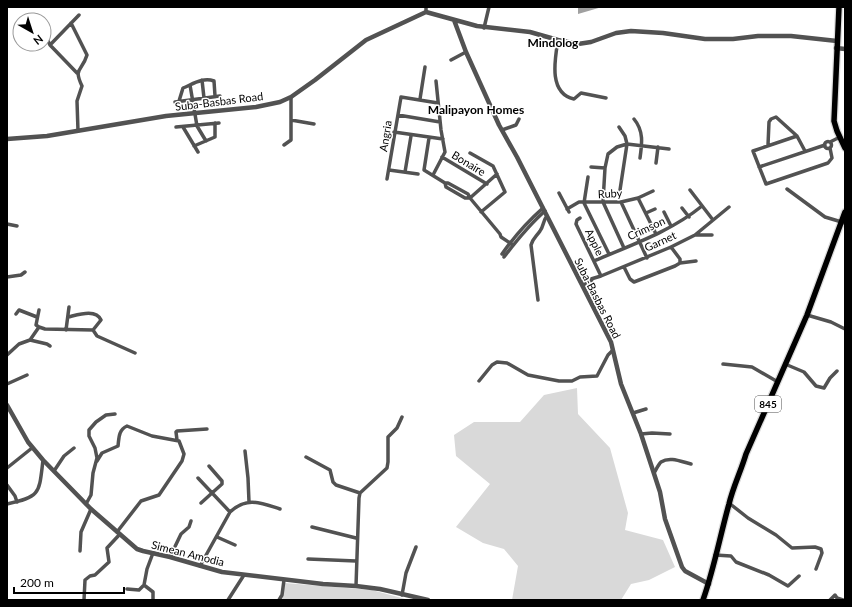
<svg xmlns="http://www.w3.org/2000/svg" width="852" height="607" font-family="Lato,sans-serif">
  <style>
    .green { fill: #d9d9d9 }
    .water { fill: #a0a0a0 }
    .lines { fill: none; stroke-linecap: round; stroke-linejoin: round }
    .primary-casing { stroke: #dbdbdb; stroke-width: 8 }
    .minor { stroke: #525252; stroke-width: 3.5 }
    .tertiary { stroke: #525252; stroke-width: 4.5 }
    .primary { stroke: #000; stroke-width: 5.5 }
    .labels { text-anchor: middle; dominant-baseline: central; stroke-width: 3; stroke-linejoin: round; paint-order: stroke }
    .shield { fill: #fff; stroke: #4c4c4c; stroke-width: 1 }
    .shield-label { font-size: 10px; font-weight: bold; fill: #000 }
    .street-label { font-size: 11px; fill: #000; stroke: #fff }
    .neighbourhood-label { font-size: 12px; font-weight: bold; fill: #000; stroke: #fff }
  </style>
  <rect width="100%" height="100%" fill="#fff"/>
  <path class="green" d="M577,388L578,414L610,448L628,513L625,530L663,540L675,567L649,580L631,584L621,600H512L518,566L504,549L483,543L456,527L490,484L456,456L454,435L474,422H520L544,395Z
    M285,583L372,590L409,600H282Z"/>
  <path class="water" d="M578,7H602L578,14Z"/>
  <g class="lines">
    <g class="primary-casing">
      <path id="primary" d="M839,7L834,121L837,131L845,148
        M703,600C714,569 720,536 729,504C733,487 741,471 746,454L807,315L845,212"/>
    </g>
    <path class="minor" d="M426,12V7
      M71,23L87,55C82,72 73,67 82,86L77,101L78,131
      M484,28L489,7
      M46,37L50,45L77,73
      M558,40C555,59 548,93 574,99L581,93L606,98
      M50,45L79,15
      M451,60L466,52
      M202,80L204,98
      M190,85L197,126L206,141
      M420,99L425,67
      M179,101L183,88C193,84 203,77 214,81L215,96
      M175,102L220,96
      M398,115L440,122
      M634,119C644,131 642,144 640,158
      M291,120L314,124
      M176,127L219,123
      M183,127L198,152
      M619,127L625,136L627,144L620,190
      M502,130L516,125L519,119
      M394,132L443,139
      M797,136L753,151L766,184L828,163L832,158L830,148
      M429,138L424,170L445,183H448L468,194L470,198L500,234L501,237L513,245
      M824.5 145a3.5 3.5 0 1 1 7 0a3.5 3.5 0 1 1-7 0Z
      M830,142L840,137
      M284,145L291,140V97
      M768,145L769,122L771,119L776,117L797,136L805,151
      M194,146L215,137V123
      M470,153L493,166L505,192L481,212
      M442,157L487,184
      M656,163L658,147
      M591,167L605,168
      M759,167L825,145
      M389,170L418,174
      M405,172L411,136
      M433,175L445,152L441,130L436,81
      M588,177L584,203L609,254
      M387,179L401,97L438,103
      M445,183L446,187L465,198H470
      M787,189L825,217L845,223
      M690,190L713,220
      M559,193L569,212
      M470,198L497,174
      M638,198L656,234
      M621,202L647,258
      M682,208L689,217
      M567,209L579,202H621L638,198L653,191
      M664,212L671,226
      M646,213L655,209
      M580,218L577,220L576,224L601,276
      M7,224L17,226
      M695,235H712
      M671,247L680,259V263
      M624,248L603,202L605,168L608,154L617,147L627,144L669,149
      M502,254C514,237 527,222 543,208
      M504,257C517,240 529,225 545,211
      M594,261C631,245 670,232 702,206
      M624,267L630,279L634,282L675,266L680,263L696,261
      M7,277L21,275L25,272
      M581,282L601,276L671,247L695,235L729,207
      M583,285L591,282L592,279
      M538,300L531,245C533,238 536,237 540,231C544,226 543,220 547,216
      M16,314L19,310L37,317
      M807,315L831,322L845,329
      M68,317C77,315 96,308 101,320L93,330
      M39,327L45,329L93,330
      M39,327L36,325L39,310
      M66,330L69,307
      M93,330L97,336L135,353
      M30,340L47,344L50,346
      M7,355L19,344L30,340L39,327
      M723,364L752,367L778,382
      M785,364L804,372L816,386L824,388L830,378L837,371
      M479,381L492,365L497,362L507,363L528,375L559,381H572L580,377L597,376L608,355L613,350
      M7,384L27,375
      M633,413L646,409
      M641,434L652,433L670,434
      M177,440L176,432L177,431L207,429
      M245,451L248,478L249,502
      M306,457L330,470L333,482L336,485L360,493
      M97,461L102,453L118,446C119,439 118,430 127,426L152,436L179,441L184,454L182,461L159,495L141,501L117,532
      M7,468L32,448
      M54,471L64,456L74,448
      M654,473C656,470 658,465 661,462C670,456 682,462 691,464
      M198,478L230,512
      M7,485L15,496L17,502
      M201,503L222,484V481L209,466
      M729,503L748,518L776,535L792,548L815,547L821,549L822,553L816,569
      M7,504C41,497 39,493 43,460
      M86,504L91,495L93,473L97,458L95,448L89,436V430L96,422L106,415L115,414
      M312,527L356,538
      M217,537L235,545
      M80,551L81,532L91,509
      M715,555L731,556L736,562L769,575L788,586L799,576
      M170,557L181,534L189,527L191,521
      M308,559L356,561
      M200,566L230,512C247,496 261,503 280,509
      M144,585L153,592V600
      M356,586L359,498L360,493L387,468L388,462V437L397,428L402,417
      M127,589L139,590L144,585L147,569L153,553
      M402,595L406,573L416,547
      M84,600L85,580L90,576L95,575L109,562L107,548L120,534
      M228,600L244,575
      M279,600L282,595L284,580
      M830,600L835,595L837,598L843,600"/>
    <path class="tertiary" d="M454,20L466,52L499,125L517,157L611,342L621,384L641,434L660,492L665,519L682,567L685,571L709,584
      M836,48L845,49
      M7,139L47,136L166,116L256,107L280,102L291,97L315,80L366,40L426,12L477,26L530,32L558,40L578,44L591,42L616,33L631,31L663,33L705,39H733L758,36H791L837,41
      M7,405L28,442L43,460L91,509L137,549L143,551L170,557L222,572L323,584L356,586L380,589L428,600"/>
    <use href="#primary" class="primary"/>
  </g>
  <g class="labels">
    <rect class="shield" x="755" y="396" width="26" height="16" rx="3"/>
    <g class="shield-label">
      <text x="768" y="404">845</text>
    </g>
    <g class="street-label">
      <text transform="translate(219 101) rotate(-7)">Suba-Basbas Road</text>
      <text transform="translate(385 136) rotate(-81)">Angria</text>
      <text transform="translate(469 163) rotate(31)">Bonaire</text>
      <text transform="translate(610 193) rotate(-3)">Ruby</text>
      <text transform="translate(646 228) rotate(-25)">Crimson</text>
      <text transform="translate(660 241) rotate(-25)">Garnet</text>
      <text transform="translate(595 242) rotate(64)">Apple</text>
      <text transform="translate(598 298) rotate(63)">Suba-Basbas Road</text>
      <text transform="translate(188 553) rotate(14)">Simean Amodia</text>
    </g>
    <g class="neighbourhood-label">
      <text x="553" y="42">Mindolog</text>
      <text x="476" y="109">Malipayon Homes</text>
    </g>
  </g>
  <rect width="852" height="607" fill="none" stroke="#000000" stroke-width="16"/>
  <g transform="translate(32 32) rotate(141)"><circle r="19" fill="#ffffff" stroke="#999999"/>
  <path d="M0-3L7 15L0 10L-7 15Z" fill="#000000"/>
  <text y="-6" font-size="11" font-weight="bold" text-anchor="middle" fill="#000000">N</text>
  </g>
  <path d="M14 587v6h110v-6" fill="none" stroke="#000000" stroke-width="2"/>
  <text x="20" y="587" font-size="12" fill="#000000" stroke="#ffffff" stroke-width="3" paint-order="stroke">200 m</text>
</svg>
